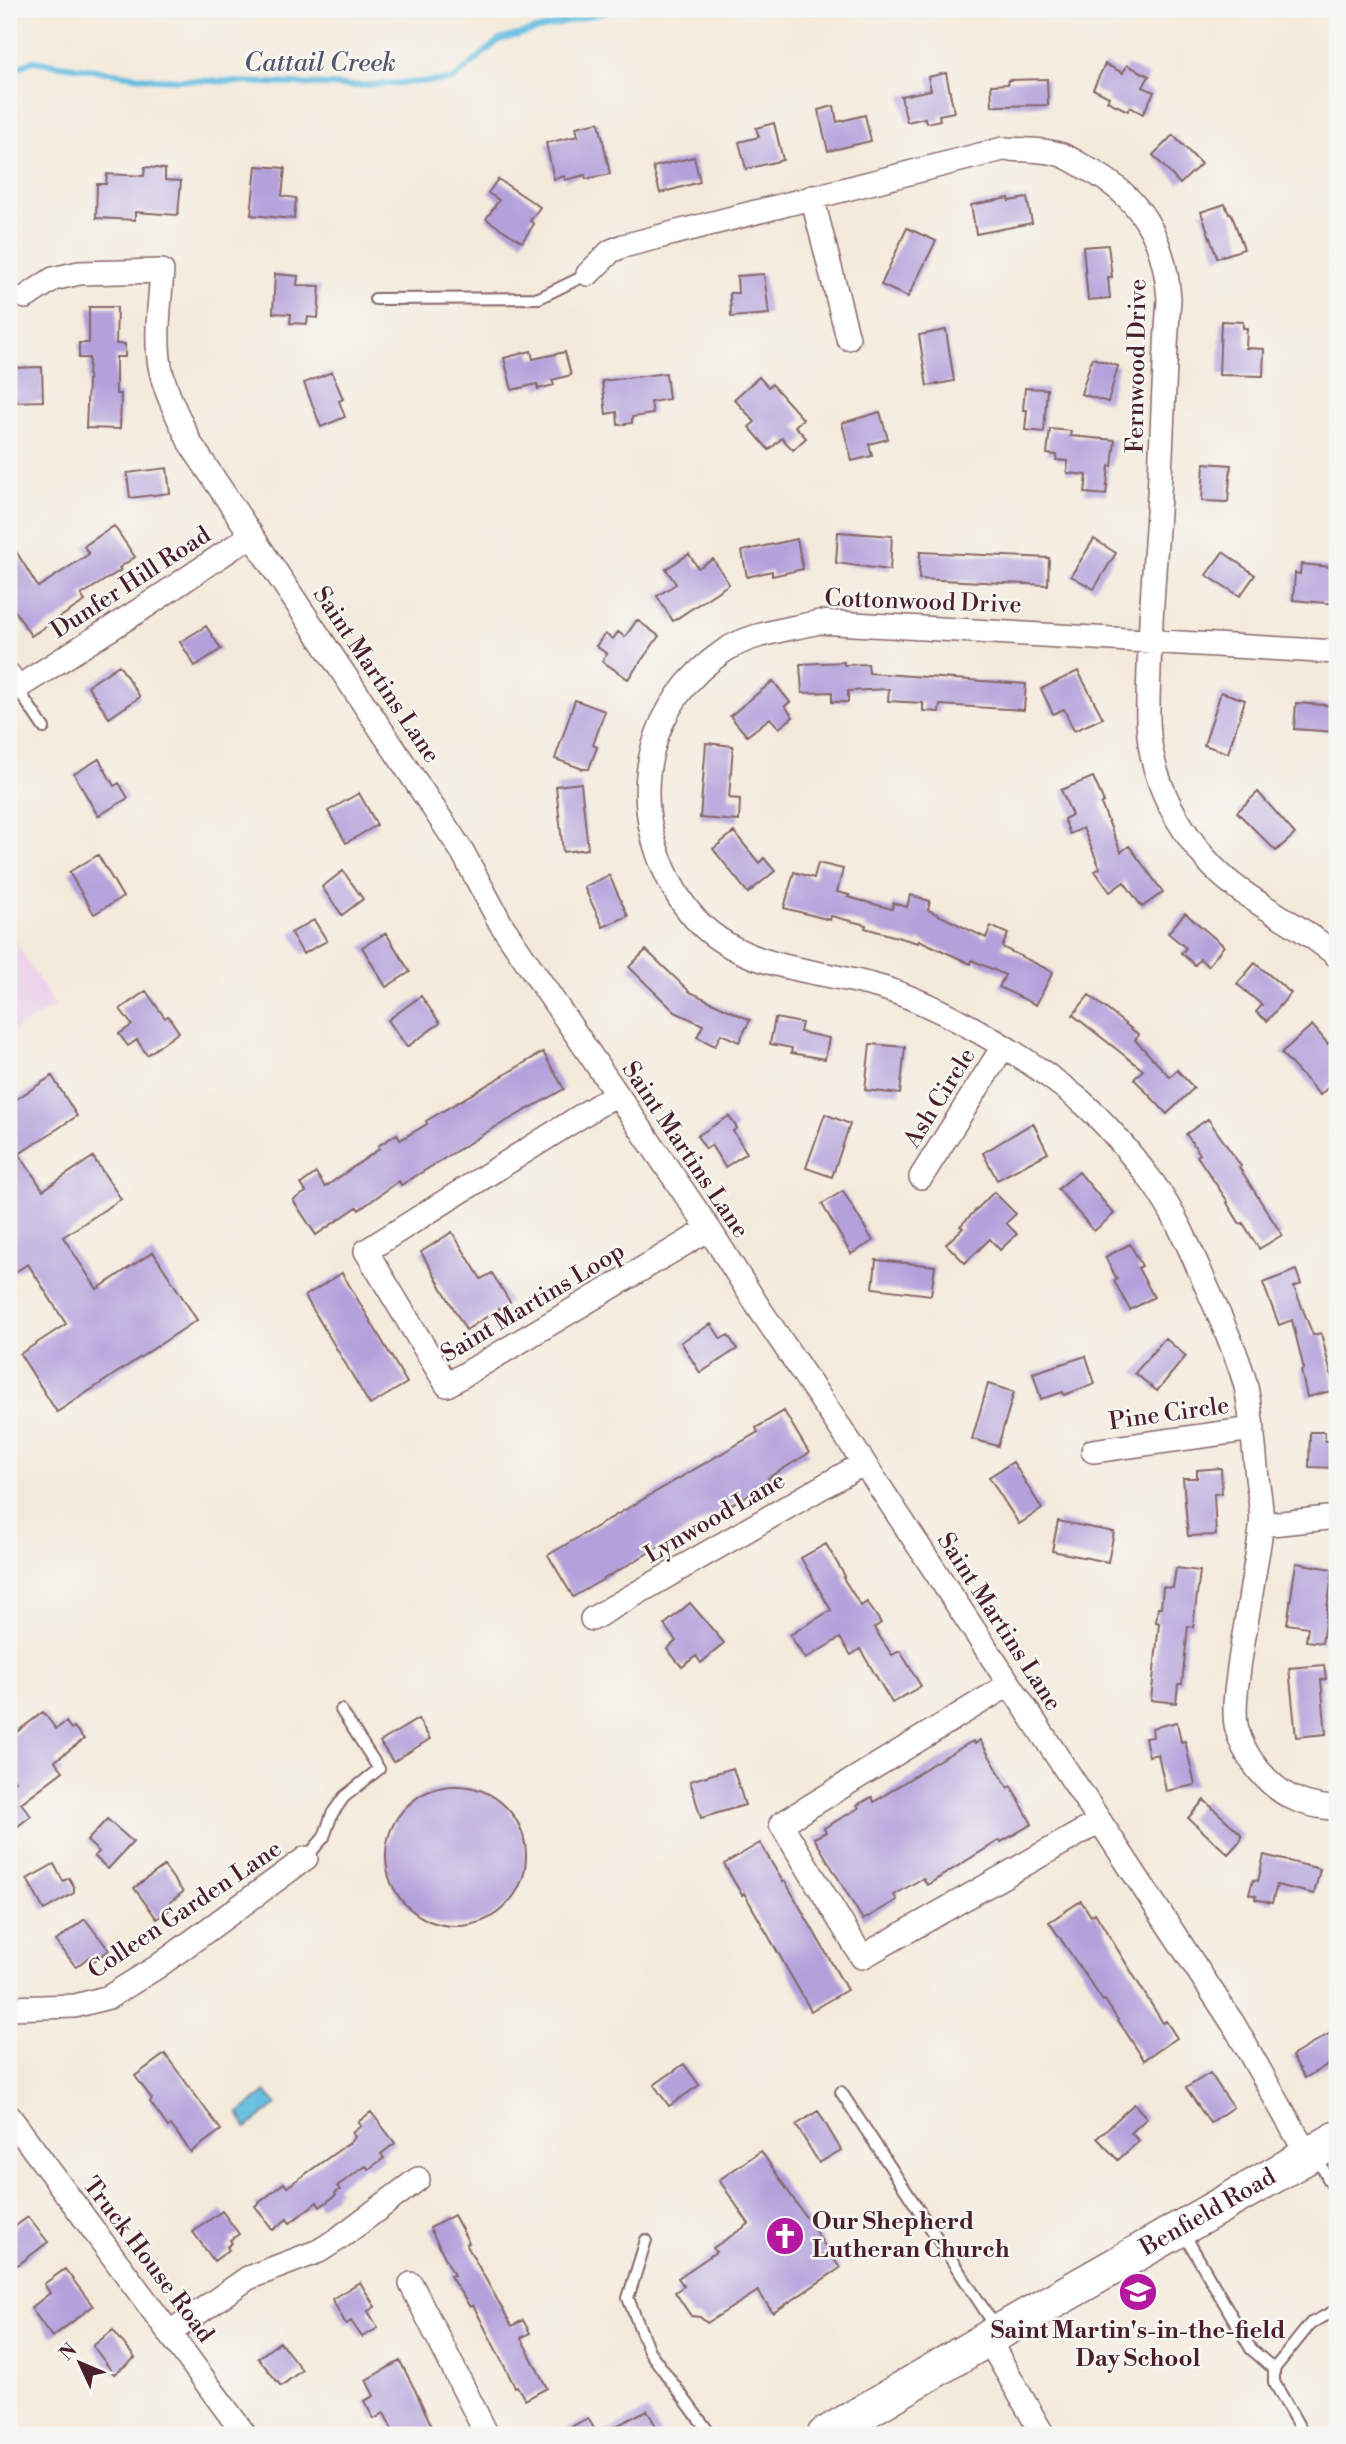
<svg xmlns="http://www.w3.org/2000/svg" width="1346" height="2444" font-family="'Libre Bodoni',serif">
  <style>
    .built { fill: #ecd1ea }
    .water { fill: #63bde1; stroke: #566e86; stroke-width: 2 }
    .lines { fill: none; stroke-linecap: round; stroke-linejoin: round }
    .stream { stroke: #63bde1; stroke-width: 6 }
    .building { fill: #b4a1db }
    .lane-casing { stroke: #866669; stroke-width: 14 }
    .street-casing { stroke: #866669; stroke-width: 26 }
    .primary-casing { stroke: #866669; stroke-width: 38 }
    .lane { stroke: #fff; stroke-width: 10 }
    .street { stroke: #fff; stroke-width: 23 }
    .primary { stroke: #fff; stroke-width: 35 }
    .labels { text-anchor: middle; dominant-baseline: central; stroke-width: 5; stroke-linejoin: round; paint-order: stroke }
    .street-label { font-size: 24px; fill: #4a1f2b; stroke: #f6f6f2 }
    .poi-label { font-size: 24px; font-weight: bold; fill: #4a1f2b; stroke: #f6f6f2; text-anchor: start }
    .water-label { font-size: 26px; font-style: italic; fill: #53566b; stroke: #f6f6f2 }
  </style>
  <rect width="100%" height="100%" fill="#f6f6f2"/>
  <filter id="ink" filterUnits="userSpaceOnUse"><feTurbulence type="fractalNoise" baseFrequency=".0143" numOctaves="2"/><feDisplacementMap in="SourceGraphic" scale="14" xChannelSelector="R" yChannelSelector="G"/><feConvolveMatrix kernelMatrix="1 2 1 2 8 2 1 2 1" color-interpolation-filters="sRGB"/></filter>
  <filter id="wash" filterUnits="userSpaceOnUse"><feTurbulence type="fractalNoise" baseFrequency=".00686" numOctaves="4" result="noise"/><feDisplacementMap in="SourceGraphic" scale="28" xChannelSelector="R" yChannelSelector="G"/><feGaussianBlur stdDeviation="1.57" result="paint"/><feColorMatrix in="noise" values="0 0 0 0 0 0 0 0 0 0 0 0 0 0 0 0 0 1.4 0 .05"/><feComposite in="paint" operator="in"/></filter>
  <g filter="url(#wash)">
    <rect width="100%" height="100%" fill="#f4eadb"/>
    <path class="built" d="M9,931L55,1006L9,1033Z"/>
    <path class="water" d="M266,2092L277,2105L246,2128L239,2113Z"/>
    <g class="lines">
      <path class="stream" d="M9,71L33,61L155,79L352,86L453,80L499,40L615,9"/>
    </g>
    <g id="blocks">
      <path class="building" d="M1105,64L1123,73L1127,65L1149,76L1143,87L1154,92L1143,114L1130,107L1128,111L1107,101L1109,97L1093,89Z
        M946,73L954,112L939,115L940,120L926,123L925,118L907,122L901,96L931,90L928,77Z
        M1047,79L1048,105L992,106L991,85L1008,84V80Z
        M834,106L837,122L865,115L871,141L828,151L818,110Z
        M599,122L610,174L586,179L585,175L565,180V176L554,179L546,143L578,136L576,127Z
        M774,123L783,160L746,169L739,142L759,137L756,128Z
        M1173,135L1201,164L1180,184L1153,155Z
        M694,157L700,182L660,193L653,167Z
        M256,166L285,168L282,196L296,198L294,219L251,215Z
        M145,167L165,169V180L181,181L178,215L135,212V220L96,218L97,184H106L107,174L144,176Z
        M498,179L540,207L530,221L534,224L522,242L486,219L499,200L488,193Z
        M1009,198V201L1027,198L1032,223L976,234L971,205Z
        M1225,204L1229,214L1231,213L1244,249L1217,258L1201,212Z
        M907,228L936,241L908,297L881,285Z
        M1108,245L1112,277H1108L1110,298L1088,300L1083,247Z
        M275,274L298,276L297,285L320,286L318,318L308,317L307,324L290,323L291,314L273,313Z
        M764,274L769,314L731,317L730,293H738L737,276Z
        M89,307H117L116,344H125V357H116V394H121L120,429L86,428L89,358H79V343H89Z
        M1221,321L1243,322V328H1247L1246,348L1264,349L1263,376L1219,375Z
        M946,330L954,381L927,386L919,335Z
        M531,351L533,359L565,352L571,375L552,380L554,385L538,389L537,384L512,390L504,358Z
        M1092,358L1118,366L1108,402L1081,394Z
        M42,367L43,401L9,402V368Z
        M332,372L343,399L339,401L345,417L321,427L304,383Z
        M666,373L669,399L651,402L653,414L632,417V423L618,425L617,412L606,414L602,381Z
        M759,377L768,387L772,384L803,419L795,426L806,438L793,450L782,438L769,450L749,427L755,422L734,399Z
        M1025,388L1047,389L1044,432L1025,430L1027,410H1023Z
        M880,412L888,439L869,444L872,456L852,461L842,423Z
        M1050,429L1071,431L1070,436L1115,440L1112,466H1109L1106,495L1085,493L1087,475L1067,473L1068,461L1056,460L1057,455L1047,454Z
        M1204,463L1231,465L1228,502L1202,501Z
        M167,468L170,493L130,498L127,473Z
        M114,526L135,557L119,568L121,570L81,595L85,601L31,636L9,601V540L38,587L89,554L84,546Z
        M838,532L892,536L890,570L836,563Z
        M797,539L803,569L772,576V571L747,577L742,551Z
        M1094,539L1116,553L1094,589L1071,576Z
        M920,552L1049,558L1048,585L919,579Z
        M1223,552L1255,575L1240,596L1206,575Z
        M689,554L698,568L713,559L729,584L673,621L657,596L676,584L666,569Z
        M1301,564L1331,567L1330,576L1337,577V604L1293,600L1295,573L1300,574Z
        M637,620L659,636L628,679L602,661L607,654L596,646L605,634L613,639L618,632L625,637Z
        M206,626L221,649L195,666L180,642Z
        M844,662V665L868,664L869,673L1026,684L1024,710L940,705L939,712L923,711V703L888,701L889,689L848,691V702H832V692L802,693L800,664Z
        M119,665L140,697L109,718L88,686Z
        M1078,671L1103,718L1074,731L1064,709L1053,714L1041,689Z
        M773,681L790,702L785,706L793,717L779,728L770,718L747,736L730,716Z
        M1221,692L1245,700L1228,753L1204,745Z
        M575,700L605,711L593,745L597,747L589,769H583L555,759Z
        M1296,703L1337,706V732L1294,729Z
        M706,743L733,746L729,798L740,799L739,821L700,818Z
        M99,759L114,786L119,783L128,798L98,816L74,774Z
        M1093,777L1104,802L1101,804L1121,852L1129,846L1163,892L1142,907L1124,882L1110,892L1095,871L1100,868L1083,828L1070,834L1064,819L1072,815L1061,790Z
        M581,783L588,849L563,852L556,786Z
        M1258,792L1295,834L1276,851L1237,812Z
        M359,793L377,825L346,843L328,811Z
        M734,832L759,863L764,858L775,871L748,893L713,849Z
        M98,855L123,897L94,914L69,872Z
        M818,863L843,869L837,892L849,895L848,897L892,909L893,903L907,907L910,895L930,901L928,910L986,938L991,926L1008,934L1002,947L1053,972L1036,1005L999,987L1005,975L972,960L971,964L919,940L918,943L865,928L866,925L831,916L830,920L784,908L794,872L814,878Z
        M343,871L363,899L342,915L322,887Z
        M609,875L628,916L603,927L584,887Z
        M1185,913L1224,946L1208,966L1200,959L1195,965L1181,953L1186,948L1168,933Z
        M314,920L327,941L303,954L291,933Z
        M386,933L410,972L386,987L362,947Z
        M646,950L690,992L750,1020L739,1042L721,1034L715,1046L697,1037L703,1025L675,1012L629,967Z
        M1255,963L1291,993L1267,1021L1256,1012L1262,1005L1237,984Z
        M146,991L165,1018L168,1016L179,1032L147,1055L137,1040L128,1046L119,1034L132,1025L120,1009Z
        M1089,995L1139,1035L1135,1040L1170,1077L1177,1070L1194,1088L1167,1114L1134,1079L1143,1070L1073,1015Z
        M421,996L440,1023L407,1047L388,1020Z
        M775,1018L802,1023L800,1032L829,1038L825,1059L791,1053L792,1048L770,1044Z
        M1312,1025L1328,1044L1330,1041L1337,1050V1079L1320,1095L1281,1053Z
        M870,1044L905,1047L900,1094L865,1090Z
        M543,1052L564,1089L492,1129L401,1185L399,1181L359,1210L357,1207L316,1235L293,1200L306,1192L301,1184L316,1173L325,1187L379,1149L378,1146L397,1134L400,1140L427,1124L426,1121Z
        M52,1076L77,1116L19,1154L43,1190L93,1157L121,1199L63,1237L97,1289L153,1252L197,1320L57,1412L20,1354L66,1324L28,1264L9,1276V1104Z
        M825,1114L850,1124L832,1177L806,1168Z
        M729,1116L737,1128L733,1131L747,1153L725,1167L711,1145L706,1149L697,1136Z
        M1208,1119L1241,1166L1239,1167L1282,1235L1259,1249L1243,1223L1240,1224L1227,1203L1228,1202L1197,1156L1200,1154L1186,1134Z
        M1033,1123L1048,1153L997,1180L983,1153Z
        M1079,1172L1114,1214L1094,1231L1058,1189Z
        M843,1191L873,1241L851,1254L822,1204Z
        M994,1192L1016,1214L1006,1223L1017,1234L1000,1250L990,1239L965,1263L946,1244L963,1228L960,1226Z
        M452,1232L481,1279L492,1273L510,1302L466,1330L421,1252Z
        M1130,1244L1142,1266L1138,1268L1154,1297L1130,1310L1114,1281L1117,1279L1105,1257Z
        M876,1260L935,1266L931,1295L873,1288Z
        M1296,1270L1301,1284L1294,1287L1313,1335L1321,1333L1335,1390L1307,1397L1301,1370L1304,1369L1292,1320L1279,1325L1263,1283Z
        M342,1273L407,1383L370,1405L305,1296Z
        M711,1324L721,1339L728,1335L737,1349L700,1373L681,1342Z
        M1165,1338L1186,1356L1157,1391L1135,1373Z
        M1086,1356L1095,1384L1064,1395L1063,1392L1041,1399L1033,1373Z
        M988,1384L1014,1392L998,1446L972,1439Z
        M784,1411L809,1453L768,1478L770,1482L573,1597L548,1555L758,1432L756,1428Z
        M1310,1432H1325V1441H1337V1468L1309,1467Z
        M1013,1462L1042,1509L1019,1524L989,1477Z
        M1221,1468L1222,1493L1214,1494L1216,1535L1188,1536L1183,1478H1197V1470Z
        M1058,1521L1114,1532L1108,1562L1052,1551Z
        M826,1544L845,1576L843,1578L861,1606L867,1602L881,1623L874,1628L892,1655L900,1651L921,1686L892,1703L860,1649L851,1655L840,1638L805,1659L790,1635L831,1610L801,1558Z
        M1296,1563L1333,1569L1322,1643L1306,1641L1308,1627L1287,1624Z
        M1176,1568L1200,1571L1193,1627L1188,1626L1182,1684H1178L1176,1703L1151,1700L1159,1623L1156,1622L1158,1607H1161L1163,1587L1173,1588Z
        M690,1603L724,1643L701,1663L696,1656L682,1667L667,1649L676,1641L664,1625Z
        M1324,1665L1326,1679L1321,1680L1326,1734L1296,1737L1289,1668Z
        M43,1712L56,1729L66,1722L71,1729L74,1727L84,1739L55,1761L63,1771L21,1803L31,1816L9,1833V1786L15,1781L9,1772V1738Z
        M418,1719L430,1739L393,1762L380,1742Z
        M1177,1722L1181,1742L1185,1741L1195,1785L1166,1791L1158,1754L1149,1756L1145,1738L1153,1737L1152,1728Z
        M980,1740L1008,1788L1011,1786L1032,1824L1001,1842L1000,1840L927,1885L923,1878L894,1895L897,1900L863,1920L814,1838L826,1832L824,1828L859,1808L857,1805L872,1797L874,1802L934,1763L973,1741L975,1744Z
        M733,1768L745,1805L701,1818L690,1781Z
        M386 1856a70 70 0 1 1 140 0a70 70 0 1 1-140 0Z
        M1204,1800L1241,1834V1840L1228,1854L1188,1818Z
        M107,1819L133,1842L108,1869L94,1856L99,1852L87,1841Z
        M760,1843L783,1882L785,1881L847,1990L811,2011L744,1893L742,1895L724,1864Z
        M1264,1855L1320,1869L1314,1894L1277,1885L1272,1903L1255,1899L1256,1896L1249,1894L1253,1880L1258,1881Z
        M54,1864L63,1881L69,1878L74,1887V1893L44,1910L27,1879Z
        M164,1866L183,1892L169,1903L173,1907L157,1919L134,1888Z
        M1081,1901L1091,1916L1095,1913L1163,2023L1166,2021L1177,2038L1144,2060L1105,2000L1103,2001L1049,1922Z
        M85,1919L109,1950L94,1961L90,1956L76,1967L56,1941Z
        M1337,2029V2059L1305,2078L1292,2056Z
        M165,2054L221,2130L191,2152L171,2125L168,2127L150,2102L152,2099L135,2076Z
        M684,2064L699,2085L669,2106L654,2085Z
        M1210,2073L1233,2107L1210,2123L1186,2088Z
        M1134,2104L1147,2118L1131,2133L1139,2141L1118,2160L1097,2138Z
        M818,2111L841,2150L819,2163L796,2125Z
        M371,2112L395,2143L381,2154L384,2158L369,2169L366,2166L337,2186L340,2190L335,2193L336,2195L320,2207L317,2202L290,2223L287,2219L273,2230L255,2206L284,2183L287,2187L349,2143L355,2137L352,2133L361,2126L358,2122Z
        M761,2151L840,2268L773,2313L758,2291L707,2323L700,2317L691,2316L675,2292L684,2286L678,2278L716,2252L713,2248L749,2224L719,2180Z
        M222,2211L239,2234L230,2240L232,2243L227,2247L229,2250L214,2261L193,2232Z
        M454,2215L469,2243L466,2244L512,2326L523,2320L530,2333L521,2338L547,2388L525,2400L517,2386L515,2387L473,2305L470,2307L450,2276L454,2275L430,2228Z
        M28,2217L48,2242L18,2265L9,2252V2231Z
        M65,2269L93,2306L52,2337L31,2308L50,2293L44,2284Z
        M360,2282L375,2307L368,2311L378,2328L362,2337L351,2321L346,2324L332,2299Z
        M113,2330L135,2358L114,2374L93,2346Z
        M280,2342L302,2370L281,2386L258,2358Z
        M400,2361L416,2392L436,2435H395L384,2413L374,2419L364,2401L374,2396L366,2380Z
        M647,2410L661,2435H599Z
        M588,2418L598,2435H556Z"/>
    </g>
  </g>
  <g filter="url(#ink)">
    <use href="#blocks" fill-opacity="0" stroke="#866669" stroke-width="2"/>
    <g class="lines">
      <g class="lane-casing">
        <path id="lane" d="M375,299L539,298L588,274
          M17,688L44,728
          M306,1858L324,1837L332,1814L344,1797L379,1769L341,1710
          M841,2092L997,2329
          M1317,2158L1337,2195
          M1183,2232L1251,2349L1274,2369
          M646,2240L628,2298L649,2351L711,2435
          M1304,2435L1274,2382V2369L1311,2323L1337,2310"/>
      </g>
      <g class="street-casing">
        <path id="street" d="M812,197L848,338
          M588,274L611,251L623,246L1003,149C1021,150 1044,149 1062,155C1070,158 1079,164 1086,168C1141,196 1165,239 1169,299C1163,380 1162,462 1156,543C1153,585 1150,628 1149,670C1148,699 1146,727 1152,755C1160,794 1180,828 1205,858C1241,901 1296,920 1337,956
          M26,297L53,279L79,273L162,271C160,302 155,335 160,366C165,393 179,418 190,443L462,851L501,924L709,1229L759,1308L864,1463L1234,2025L1308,2156
          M1337,652L819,622C787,630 751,633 724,651C649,702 628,790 665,871C675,894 689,915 708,931C753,969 816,970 872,985C936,1001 1031,1059 1082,1102C1108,1125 1132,1155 1153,1183C1179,1219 1195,1261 1213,1301C1225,1329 1239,1358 1246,1387C1252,1417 1254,1447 1257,1478C1259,1494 1263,1511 1261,1527C1260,1541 1257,1555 1255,1568C1250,1601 1244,1634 1239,1667C1237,1687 1233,1705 1236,1725C1242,1755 1268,1788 1297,1800C1310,1806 1324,1807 1337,1809
          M9,675L17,688L143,608L250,536
          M616,1094L366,1251L447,1385L709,1229
          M921,1177L1003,1047
          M1093,1451L1253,1429
          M1262,1525L1337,1517
          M592,1619L864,1463
          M1008,1685L781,1824L862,1957L1099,1822
          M9,2008L75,2006L109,1997L157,1967L306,1858
          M9,2116L245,2435
          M411,2284L487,2435
          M169,2333L248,2278L319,2251L338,2239L418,2179
          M988,2339L1043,2435"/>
      </g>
      <g class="primary-casing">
        <g id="primary">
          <path id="s1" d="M825,2435L999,2332L1337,2139"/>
        </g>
      </g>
      <use href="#lane" class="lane"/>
      <use href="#street" class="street"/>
      <use href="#primary" class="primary"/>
    </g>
  </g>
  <defs>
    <g id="church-disc" transform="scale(2.0125)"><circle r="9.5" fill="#b5179e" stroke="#f6f6f2"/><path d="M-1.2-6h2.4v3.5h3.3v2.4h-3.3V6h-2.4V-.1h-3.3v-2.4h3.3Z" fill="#fff"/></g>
    <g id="school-disc" transform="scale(2.0125)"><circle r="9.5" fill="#b5179e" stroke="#f6f6f2"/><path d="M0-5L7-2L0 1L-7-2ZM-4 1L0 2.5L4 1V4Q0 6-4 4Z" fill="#fff"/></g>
  </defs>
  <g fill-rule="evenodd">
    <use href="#church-disc" x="785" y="2236"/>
    <use href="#school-disc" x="1138" y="2292"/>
  </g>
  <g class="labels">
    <g class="street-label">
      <text transform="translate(1137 366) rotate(-89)">Fernwood Drive</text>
      <text transform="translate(131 583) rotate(-33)">Dunfer Hill Road</text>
      <text transform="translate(923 602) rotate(2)">Cottonwood Drive</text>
      <text transform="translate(376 675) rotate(56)">Saint Martins Lane</text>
      <text transform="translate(940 1098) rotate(-58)">Ash Circle</text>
      <text transform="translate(685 1150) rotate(56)">Saint Martins Lane</text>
      <text transform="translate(533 1303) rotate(-31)">Saint Martins Loop</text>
      <text transform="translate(1169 1414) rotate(-8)">Pine Circle</text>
      <text transform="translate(715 1518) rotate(-30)">Lynwood Lane</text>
      <text transform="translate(999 1622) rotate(57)">Saint Martins Lane</text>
      <text transform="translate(185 1910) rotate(-34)">Colleen Garden Lane</text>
      <text stroke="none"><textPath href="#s1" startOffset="443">Benfield Road</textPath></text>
      <text transform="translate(148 2260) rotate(53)">Truck House Road</text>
    </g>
    <g class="poi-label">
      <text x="812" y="2222">Our Shepherd<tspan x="812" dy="28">Lutheran Church</tspan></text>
      <text x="1138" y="2331" text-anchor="middle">Saint Martin's-in-the-field<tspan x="1138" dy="28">Day School</tspan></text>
    </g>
    <g class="water-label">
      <text x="320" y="63">Cattail Creek</text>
    </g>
  </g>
  <rect width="1346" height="2444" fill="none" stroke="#f6f6f2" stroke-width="35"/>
  <g transform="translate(80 2363) rotate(314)" stroke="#f6f6f2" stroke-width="5" paint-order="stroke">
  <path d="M0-5L12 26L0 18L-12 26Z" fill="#4a1f2b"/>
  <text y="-10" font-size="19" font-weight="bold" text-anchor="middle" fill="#4a1f2b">N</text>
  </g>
</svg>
